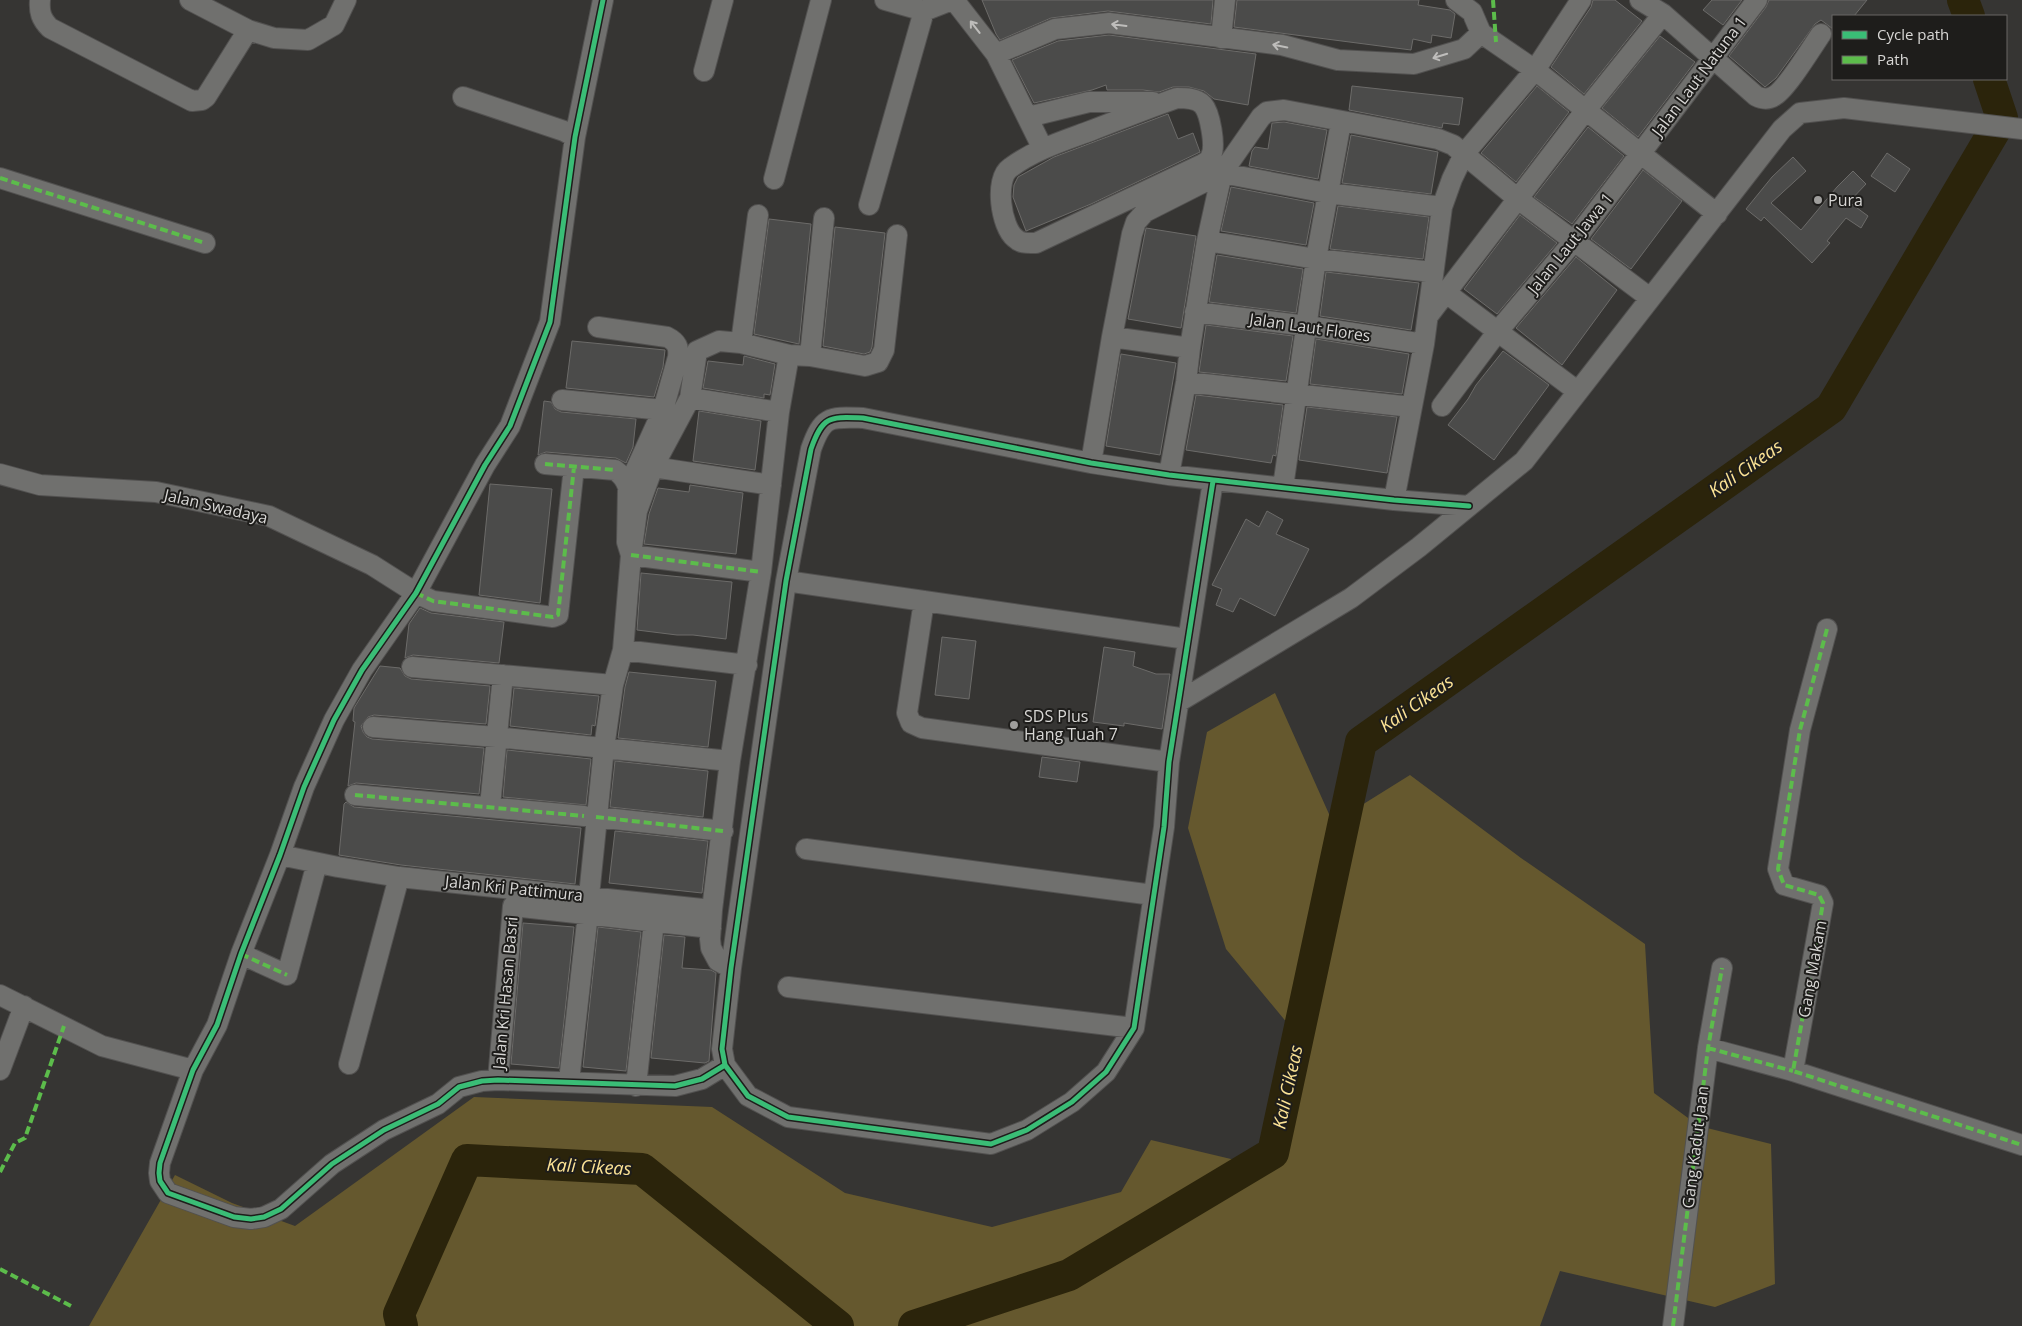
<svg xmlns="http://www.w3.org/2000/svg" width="2022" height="1326" font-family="'Open Sans',sans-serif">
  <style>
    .green { fill: #65582e }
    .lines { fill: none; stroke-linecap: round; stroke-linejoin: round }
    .river { stroke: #2b240b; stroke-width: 32 }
    .building { fill: #4b4b4a; stroke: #6c6b69 }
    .minor-casing { stroke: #525150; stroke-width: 22 }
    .minor { stroke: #70706e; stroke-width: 20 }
    .quiet { stroke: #5cbc4b; stroke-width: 4; stroke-dasharray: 8 4; stroke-linecap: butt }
    .cycleway-casing { stroke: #1e1d1b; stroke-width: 8 }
    .cycleway { stroke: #3abd76; stroke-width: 5 }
    .oneway { stroke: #bebdbb }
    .poi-dot { fill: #9f9e9c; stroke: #1e1d1b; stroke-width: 2 }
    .labels { text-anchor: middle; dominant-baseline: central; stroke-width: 4; stroke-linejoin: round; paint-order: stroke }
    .street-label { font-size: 16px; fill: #d8d7d5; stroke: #1e1d1b }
    .poi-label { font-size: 16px; fill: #d8d7d5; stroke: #1e1d1b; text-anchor: start }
    .water-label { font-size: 18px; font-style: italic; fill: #fce395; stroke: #1e1d1b }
  </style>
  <rect width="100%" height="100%" fill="#363533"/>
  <path class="green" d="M1275,693L1333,823L1410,775L1521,858L1645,944L1654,1093L1699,1126L1771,1144L1775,1284L1715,1307L1560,1271L1540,1326H89L175,1175L232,1203L295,1226L474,1097L712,1107L845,1193L992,1227L1121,1192L1151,1140L1273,1169L1307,1047L1226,949L1188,828L1207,732Z"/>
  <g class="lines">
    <path class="river" d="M1963,0L1969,16
      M402,1326L399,1314L467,1160L642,1169L838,1326
      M914,1326L1069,1275L1273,1153L1361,742L1831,408L2002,118L1989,79"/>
  </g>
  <path class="building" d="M982,0H1213L1211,24L1108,11L1051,18L1000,40L996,34Z
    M1237,0H1419L1418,5L1450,10L1455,14L1451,38L1432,35L1431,43L1413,39L1411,50L1234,27Z
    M1593,0H1615L1642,21L1584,94L1551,67L1591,7Z
    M1712,0H1742L1723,25L1703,10Z
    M1769,0H1867L1854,16H1833V29L1821,20L1815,24L1776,78L1765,87L1729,56L1766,7Z
    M1109,35L1256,54L1248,105L1214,99L1204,91L1189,87H1173L1159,92L1143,90H1107L1106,85L1092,90L1034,103L1012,60L1058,41Z
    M1660,36L1695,62L1638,137L1602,108Z
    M1352,86L1463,98L1459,125L1443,123L1442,128L1349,110Z
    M1537,86L1569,112L1516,182L1481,153Z
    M1168,114L1178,139L1193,133L1200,152L1091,204L1026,231L1013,197L1014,185L1018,177L1054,157Z
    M1284,122L1327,130L1318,179L1249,166L1252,151L1255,147L1268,149L1272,123Z
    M1588,127L1624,156L1572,224L1534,197Z
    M1351,135L1438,152L1431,194L1342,183Z
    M1887,153L1910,169L1895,192L1871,176Z
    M1793,157L1806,171L1771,203L1801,230L1837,187L1853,171L1866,184L1849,202L1868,216L1861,228L1846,218L1827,241L1830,243L1812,263L1764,217L1761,221L1746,209L1772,177Z
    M1643,170L1682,201L1631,269L1591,239Z
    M1231,187L1314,203L1306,245L1221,231Z
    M1338,206L1429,217L1423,259L1330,249Z
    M1520,215L1557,243L1497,314L1464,289Z
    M769,219L811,224L799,344L754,334Z
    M835,227L885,233L872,347L870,352L864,354L823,346Z
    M1146,228L1196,236L1181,328L1128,319Z
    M1217,255L1303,269L1296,313L1209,302Z
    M1576,257L1617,290L1562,365L1516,328Z
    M1326,272L1419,283L1411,330L1320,316Z
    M1206,325L1293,336L1286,381L1199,372Z
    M1316,339L1409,354L1402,394L1310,384Z
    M572,341L665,350L663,367L654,397L566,388Z
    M1503,351L1549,385L1494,460L1448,425L1468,399L1476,385Z
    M1121,354L1176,363L1160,455L1106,446Z
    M744,356L775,364L770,395L764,394V398L703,388L708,361L743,365Z
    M1196,395L1283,405L1276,456L1273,455L1271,463L1186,450Z
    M544,401L551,402L555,409L561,412L636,419L633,447L626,463L616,458L546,452L538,455Z
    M1307,407L1397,417L1387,473L1299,460Z
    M699,411L761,421L755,470L693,461Z
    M490,484L552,489L540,603L479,595Z
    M690,485L743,493L736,554L644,544L649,514L658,488L689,492Z
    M1267,511L1283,520L1276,534L1309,549L1275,616L1240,598L1233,612L1216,605L1222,589L1212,585L1246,519L1259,527Z
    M641,573L732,582L726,639L693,635H677L637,630Z
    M420,608L431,613L504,622L499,663L413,655L405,658L409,624Z
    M942,637L976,641L969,699L935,695Z
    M1104,647L1135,652L1133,666L1156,674H1170L1162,729L1124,723V726L1093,722Z
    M380,666L400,668L405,676L411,679L490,686L486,724L374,715L368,717L361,726L363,732L367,737L372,739L484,748L479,794L356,783L348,786L355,722L353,721L354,708Z
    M629,672L716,681L708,747L618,738L625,687Z
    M514,688L599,696L595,726L592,725L591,735L510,726Z
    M507,750L591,759L586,805L503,797Z
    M1042,757L1080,762L1077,782L1039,777Z
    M615,761L708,771L703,817L610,807Z
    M346,802L354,807L581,828L575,884L401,865L339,855L344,804Z
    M615,831L708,841L702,893L609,883Z
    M523,923L574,927L559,1068L511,1064Z
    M598,927L641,932L626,1071L583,1067Z
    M664,935L685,937L682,968L711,970L716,973L709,1061L705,1063L651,1058Z"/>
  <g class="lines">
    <g class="minor-casing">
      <path id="minor" d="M40,0C39,12 41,19 50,28L192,101L202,100L206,97L248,30
        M190,0L248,30L274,38L308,40L334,25L346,0
        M603,0L575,137L550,322L510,426L485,465L416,593L362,670L334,720L304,787L280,855L241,954L217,1025L193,1070L160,1163L159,1173L160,1181L168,1193L234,1217L251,1219L264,1217L281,1209L332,1164L384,1130L438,1104L459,1087L482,1081L498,1080L675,1086L702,1079L725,1065
        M885,0L924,11L952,0
        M954,0L996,54L1043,149
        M1456,0L1472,12L1481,33L1535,70L1717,214
        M1640,0L1663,14L1756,96C1762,99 1768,100 1774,96C1786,90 1812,47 1821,34
        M1221,38L1225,0
        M996,54L1055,29L1109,23L1282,45L1338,60L1414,64L1464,49L1481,33
        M704,71L723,0
        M463,97L564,131L575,137
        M1177,98C1185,98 1197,98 1203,105C1210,113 1216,146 1211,156C1210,160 1206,162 1203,164L1036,243C1028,243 1021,244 1015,238C1001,227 994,179 1010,168C1034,150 1063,141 1090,131C1119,120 1148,108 1177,98Z
        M1028,117L1089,102H1153
        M0,178L205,243
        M774,179L821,0
        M869,205L924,11
        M1207,241L1316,259L1432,272
        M1445,292L1577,391
        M1195,312L1307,326L1424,344
        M1428,316L1585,111L1663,14
        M598,327L667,337C677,342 679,347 678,357L663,410L628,487
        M1112,337L1190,348
        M741,343L758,215
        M810,356L824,218
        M1186,382L1411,407
        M690,398L779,412
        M562,400L663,410
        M1442,406L1498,331L1574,241L1757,0
        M1091,463L1112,337L1132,234L1136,222L1145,212L1222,173L1327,193L1442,207
        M545,464L615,470C622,475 625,479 628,487L627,542L631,555L761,572
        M653,467L771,485
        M0,474L40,485L156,492L269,516L372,565L416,593L433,601L553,617L558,615L574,467
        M1169,475L1186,382L1190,348L1207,241L1222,173L1261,117L1267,112L1284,110L1438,139L1453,145L1518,199L1650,298
        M1213,481L1169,762L1164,827L1134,1028L1106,1072L1072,1102L1027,1130L991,1144L788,1117L748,1096L725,1065L722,1049L731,968L786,581L811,449C823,415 830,417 863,418L1091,463L1169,475L1394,500L1469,506
        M1283,487L1316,259L1341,122
        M1394,500L1424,344L1442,207L1452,179L1464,154L1535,70L1581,0
        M786,581L1187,639
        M924,601L907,713L911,723L922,728L1169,762
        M1827,629L1800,730L1778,869L1784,885L1819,895L1823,903L1793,1071L2022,1145
        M623,650L747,665
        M412,667L613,685
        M1180,701L1351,598L1419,547L1524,461L1782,129L1800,113L1844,108L2022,129
        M373,727L496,737L730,761
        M355,795L584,816
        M490,806L503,675
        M596,817L723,831
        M806,849L1153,895
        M280,855L338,867L399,877L712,910
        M589,896L604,748L613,685L623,650L631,555L637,511L653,467L690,398L697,351L719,341L741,343L789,355
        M241,954L287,975L317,863
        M731,968L718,961L711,948L710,939L712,910L730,761L761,572L779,412L789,355L810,356L865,366L878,362L884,350L897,235
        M788,987L1134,1028
        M0,995L102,1046L193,1070
        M1708,1048L1793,1071
        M349,1064L399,877
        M0,1070L24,1006
        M498,1080L513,906L711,928
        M569,1081L588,913
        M636,1086L654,921
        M1673,1326L1708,1048L1722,968"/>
    </g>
    <use href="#minor" class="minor"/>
    <path class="quiet" d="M1493,0L1496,42
      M0,178L205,243
      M545,464L615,470
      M631,555L761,572
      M416,593L433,601L553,617L558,615L574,467
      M1827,629L1800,730L1778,869L1784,885L1819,895L1823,903L1793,1071L2022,1145
      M355,795L584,816
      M596,817L723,831
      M241,954L287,975
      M1708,1048L1793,1071
      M0,1172L15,1143L25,1138L64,1026
      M0,1269L71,1306
      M1673,1326L1708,1048L1722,968"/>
    <g class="cycleway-casing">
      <path id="cycleway" d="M603,0L575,137L550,322L510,426L485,465L416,593L362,670L334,720L304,787L280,855L241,954L217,1025L193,1070L160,1163L159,1173L160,1181L168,1193L234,1217L251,1219L264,1217L281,1209L332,1164L384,1130L438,1104L459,1087L482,1081L498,1080L675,1086L702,1079L725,1065
        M1213,481L1169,762L1164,827L1134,1028L1106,1072L1072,1102L1027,1130L991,1144L788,1117L748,1096L725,1065L722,1049L731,968L786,581L811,449C823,415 830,417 863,418L1091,463L1169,475L1394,500L1469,506"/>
    </g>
    <use href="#cycleway" class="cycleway"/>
  </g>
  <defs><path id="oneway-shaft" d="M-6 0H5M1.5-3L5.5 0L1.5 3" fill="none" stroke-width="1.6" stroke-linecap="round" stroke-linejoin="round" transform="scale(1.25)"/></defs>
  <g class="oneway">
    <use href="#oneway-shaft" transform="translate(1119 25) rotate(-173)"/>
    <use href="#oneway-shaft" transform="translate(975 27) rotate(-128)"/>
    <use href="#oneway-shaft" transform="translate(1280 46) rotate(-169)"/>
    <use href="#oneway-shaft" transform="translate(1440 56) rotate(163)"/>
  </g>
  <g class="poi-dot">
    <circle cx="1818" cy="200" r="5"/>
    <circle cx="1014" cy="725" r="5"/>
  </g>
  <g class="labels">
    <g class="street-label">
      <text transform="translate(1699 76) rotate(-53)">Jalan Laut Natuna 1</text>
      <text transform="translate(1570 243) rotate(-51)">Jalan Laut Jawa 1</text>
      <text transform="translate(1310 327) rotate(8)">Jalan Laut Flores</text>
      <text transform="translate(216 506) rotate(13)">Jalan Swadaya</text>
      <text transform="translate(514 888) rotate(6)">Jalan Kri Pattimura</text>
      <text transform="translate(1812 969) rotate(-80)">Gang Makam</text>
      <text transform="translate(505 993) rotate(-85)">Jalan Kri Hasan Basri</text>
      <text transform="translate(1695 1147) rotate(-83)">Gang Kadut Jaan</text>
    </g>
    <g class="poi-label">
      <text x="1828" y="200">Pura</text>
      <text x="1024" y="716">SDS Plus<tspan x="1024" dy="18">Hang Tuah 7</tspan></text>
    </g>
    <g class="water-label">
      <text transform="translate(1745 468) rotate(-35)">Kali Cikeas</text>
      <text transform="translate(1416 703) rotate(-35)">Kali Cikeas</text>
      <text transform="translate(1287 1087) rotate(-78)">Kali Cikeas</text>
      <text transform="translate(589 1166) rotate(3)">Kali Cikeas</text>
    </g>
  </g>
  <rect x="1832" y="15" width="175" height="65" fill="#1e1d1b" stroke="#686765"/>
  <rect x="1842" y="31" width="25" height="8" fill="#3abd76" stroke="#686765"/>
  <text x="1877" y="40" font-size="15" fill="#d8d7d5">Cycle path</text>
  <rect x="1842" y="56" width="25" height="8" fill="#5cbc4b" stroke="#686765"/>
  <text x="1877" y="65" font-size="15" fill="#d8d7d5">Path</text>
</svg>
